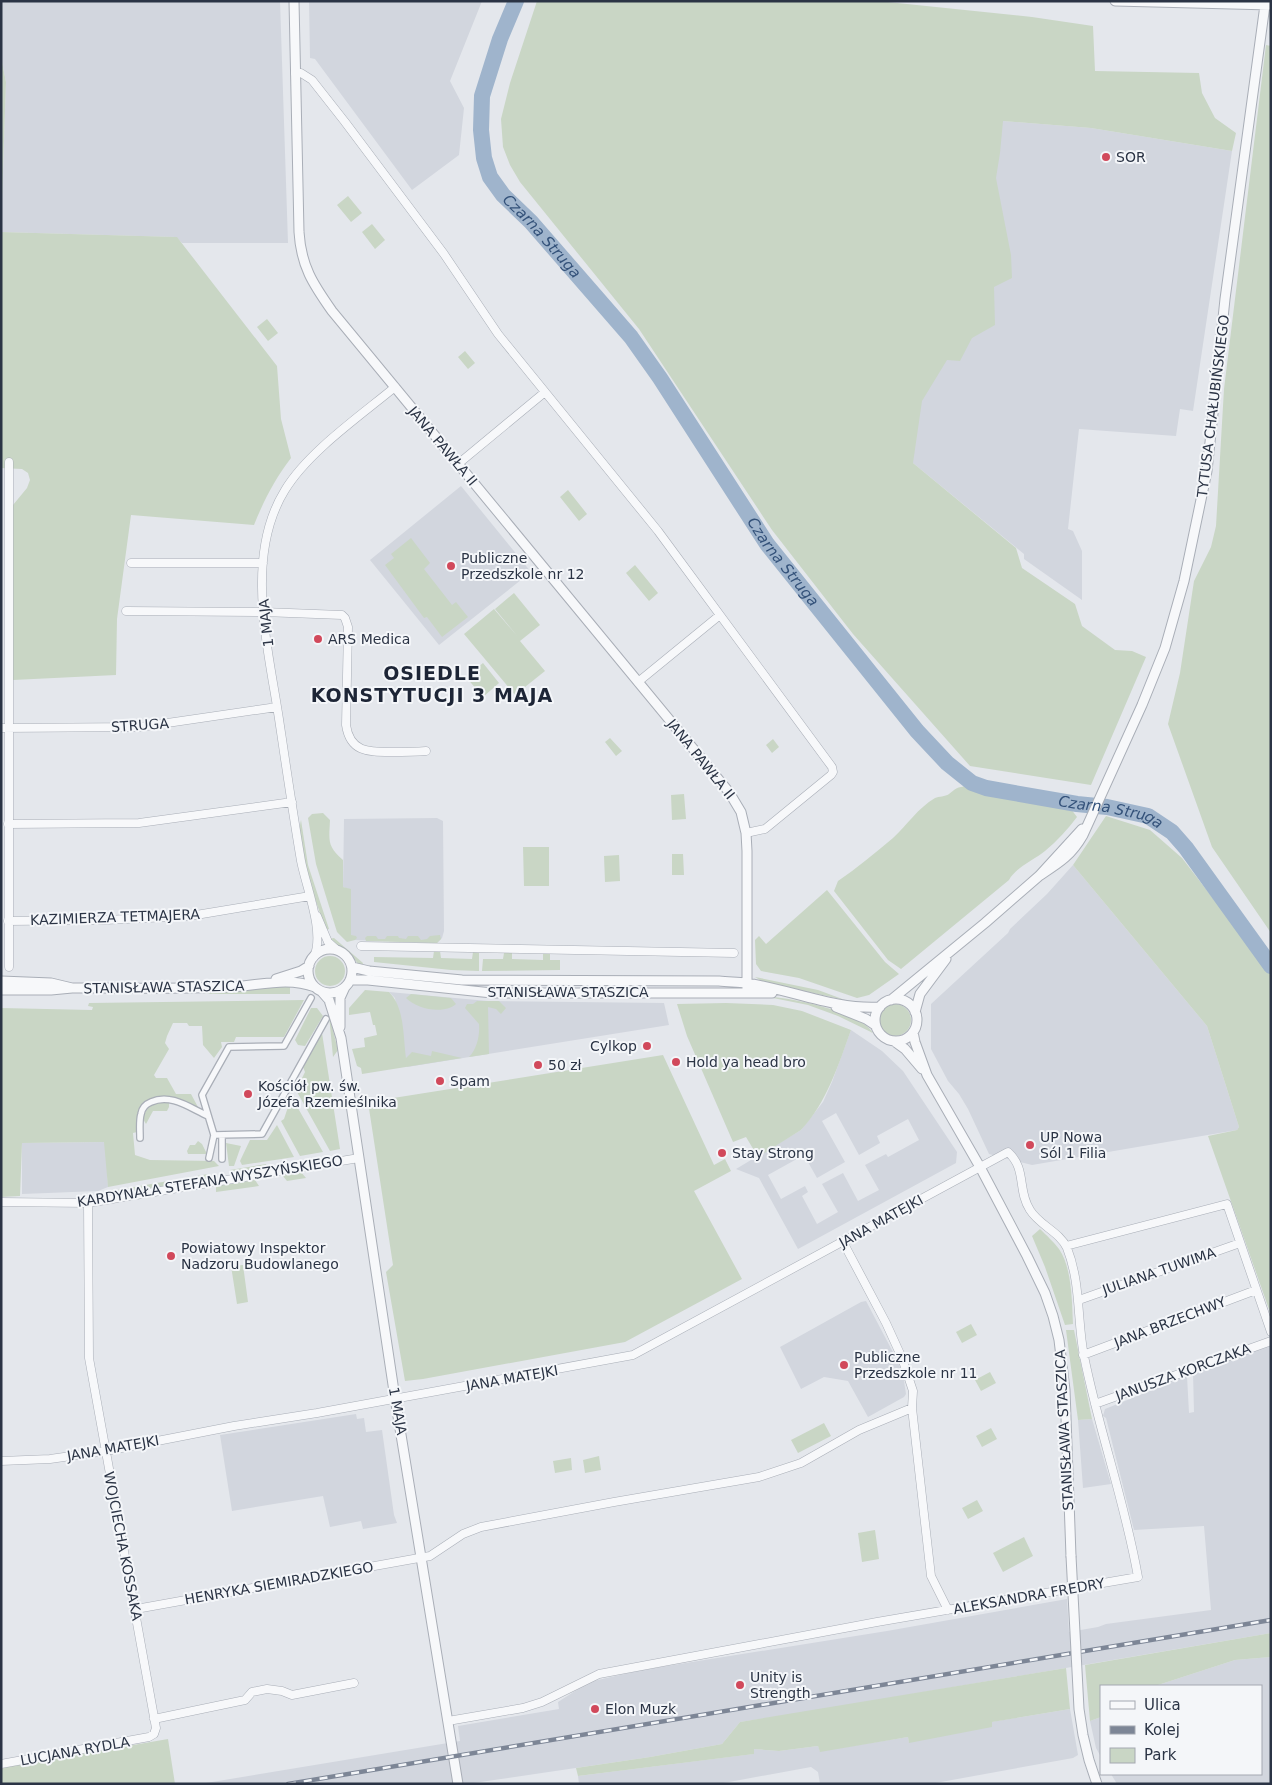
<svg xmlns="http://www.w3.org/2000/svg" width="1272" height="1785" font-family="'DejaVu Sans',sans-serif">
  <style>
    .built { fill: #d2d6de; fill-rule: evenodd }
    .green { fill: #c9d6c5 }
    .lines { fill: none; stroke-linecap: round; stroke-linejoin: round }
    .river { stroke: #9fb4cc; stroke-width: 16 }
    .pedestrian-casing { stroke: #a9aeb7; stroke-width: 8 }
    .minor-casing { stroke: #a9aeb7; stroke-width: 9 }
    .tertiary-casing { stroke: #a9aeb7; stroke-width: 11 }
    .pedestrian { stroke: #f7f8fa; stroke-width: 5.5 }
    .minor { stroke: #f7f8fa; stroke-width: 8 }
    .tertiary { stroke: #f7f8fa; stroke-width: 9 }
    .rail-casing { stroke: #7d8696; stroke-width: 4.5 }
    .rail { stroke: #f4f6f9; stroke-width: 2.5; stroke-dasharray: 8; stroke-linecap: butt }
    .tertiary-bridge-casing { stroke: #a9aeb7; stroke-width: 11; stroke-linecap: butt }
    .tertiary-bridge { stroke: #f7f8fa; stroke-width: 9 }
    .poi-dot { fill: #d1495b; stroke: #f4f6f9; stroke-width: 2 }
    .labels { text-anchor: middle; dominant-baseline: central; stroke-width: 4; stroke-linejoin: round; paint-order: stroke }
    .poi-label { font-size: 14px; fill: #2b3445; stroke: #f4f6f9; text-anchor: start }
    .street-label { font-size: 14px; fill: #2b3445; stroke: #f4f6f9 }
    .water-label { font-size: 15px; font-style: italic; fill: #34527a; stroke: #f4f6f9 }
    .district-label { font-size: 19px; font-weight: bold; letter-spacing: 1px; fill: #1d2536; stroke: #f4f6f9 }
  </style>
  <rect width="100%" height="100%" fill="#e4e7ec"/>
  <path class="built" d="M1,1H280L288,243H182L176,237L1,232L6,82L1,57Z
    M309,1H482L450,81L464,108L459,155L412,190L315,59L310,58Z
    M874,96L1003,121L1091,128L1232,151L1193,411L1180,409L1176,436L1079,429L1068,529L1073,531L1082,551V600L1024,559V554L913,463Z
    M461,486L531,572L439,645L370,560Z
    M437,818L443,821L444,931L442,938L437,943L355,940L351,936V890L343,887L344,819Z
    M1073,865L1207,1026L1239,1127L1237,1130L1032,1165L989,1154L968,1109L959,1094L948,1081L931,1049V1004L1008,933L1010,929L1047,894Z
    M389,992L488,1001L664,1003L669,1025L407,1067L395,998Z
    M851,1030L882,1051L903,1071L957,1152L956,1163L798,1249L759,1178L736,1169L801,1130L823,1102L832,1082ZM836,1113L859,1155L880,1143L877,1136L908,1119L919,1140L888,1157L886,1154L865,1165L879,1190L858,1201L843,1173L822,1184L838,1212L817,1224L802,1196L808,1192L805,1186L781,1199L768,1175L804,1155L817,1178L845,1162L822,1121Z
    M106,1142L108,1187L98,1191L22,1194V1143Z
    M866,1301L895,1356L903,1374L906,1394L904,1397L868,1417L848,1381L824,1377L801,1389L780,1347L861,1302Z
    M1271,1345V1633L813,1711L740,1722L722,1744L650,1757L467,1784H200L460,1741L458,1726L559,1709L558,1702L589,1682L642,1670L887,1631L1067,1599L1069,1632L1098,1627L1106,1624L1211,1610L1204,1526L1134,1530L1106,1418L1103,1416L1105,1409L1187,1376L1189,1413L1194,1412L1193,1372Z
    M356,1414L357,1419L364,1418L366,1432L382,1430L394,1515L397,1523L363,1529L361,1521L330,1527L323,1496L232,1511L220,1435Z
    M1092,1419L1111,1484L1083,1488L1078,1420Z
    M1271,1657V1784H1117L1111,1774H1261V1686H1155L1235,1660Z
    M1070,1709L1078,1755L1073,1758L930,1784H820L818,1772L811,1767L718,1784H579L578,1776L753,1754L754,1749L779,1751L818,1746L820,1751L908,1737L909,1742L991,1722Z
    M1101,1717V1757L1096,1748L1090,1721Z"/>
  <path class="green" d="M537,1H878L1032,17L1093,26L1095,71L1199,73L1202,93L1215,118L1236,133L1232,151L1091,128L1003,121L1000,153L996,178L1011,255L1012,278L994,287L995,325L972,338L960,361L947,360L922,401L913,463L1016,548L1022,568L1075,604L1082,626L1115,650L1132,651L1146,657L1091,785L970,766L853,634L772,530L639,329L520,182L510,165L503,147L501,119L510,83Z
    M1266,45L1271,46V933L1212,847L1168,724L1180,673L1194,581L1211,547L1216,526L1224,389Z
    M1,57L6,82L1,230Z
    M348,196L362,213L351,222L337,205Z
    M372,224L385,240L375,249L362,232Z
    M1,232L177,237L277,366L281,419L291,458C275,479 264,500 254,525L131,515L117,619L116,675L13,680V505L27,488L30,480L28,473L22,469L1,468Z
    M267,319L278,333L268,341L257,327Z
    M465,351L475,363L468,369L458,357Z
    M568,490L587,514L579,521L560,497Z
    M411,538L430,563L424,569L452,605L456,602L468,617L442,637L427,617L424,618L385,565L394,558L391,554Z
    M635,565L658,593L649,601L626,573Z
    M514,593L540,625L520,641L545,671L515,695L464,634L494,609L518,637L495,609Z
    M483,663L499,683L483,697L466,677Z
    M610,738L622,751L616,756L605,742Z
    M773,739L779,747L772,753L766,745Z
    M966,786L980,791L1040,801L1071,809L1077,817C1068,829 1057,841 1045,851C1034,860 1016,867 1009,880L901,969L888,960L834,891L838,881C857,868 875,853 893,838C907,825 918,808 935,798C939,796 945,797 949,794C957,788 955,788 966,786Z
    M684,794L686,819L672,820L671,795Z
    M323,813L330,820C329,841 327,846 343,860V887L351,889V935L356,936L357,938L355,940L347,942L337,932L316,864L308,818L312,814Z
    M1106,816L1150,830L1182,858L1271,974V1315L1208,1136L1237,1130L1239,1127L1207,1026L1073,865Z
    M301,820L308,865L329,929L326,930C317,903 294,847 301,820Z
    M523,847H549V886H524Z
    M672,854H683L684,875H672Z
    M619,855L620,881L605,882L604,856Z
    M827,890L885,962L899,974L869,995L857,998L799,978L761,971L756,964L755,940L759,936L766,944Z
    M440,935L441,939L437,943L366,941L365,938L367,936H376L378,939H385L387,936H398L399,938L406,939L408,936H418L421,940L427,939L430,936Z
    M334,938L363,963L362,968C357,963 355,959 350,955C345,949 336,945 329,939Z
    M434,951H440L441,958L472,959L473,952L479,953V971L451,970L374,962V957L433,958Z
    M512,952V959L543,960V953H550V960H560V970L482,971L483,959H503L504,953Z
    M315 971a15 15 0 1 1 30 0a15 15 0 1 1-30 0Z
    M755,977L818,990L845,1000L763,982Z
    M290,986V994H202Z
    M365,990L389,992C405,1008 403,1037 406,1058L412,1052L431,1056L432,1051L462,1058L362,1074L361,1068L357,1066L352,1049L365,1047L364,1038L377,1035L375,1025H373L370,1012L349,1015V1008Z
    M411,994L451,998L456,1004C443,1015 417,1009 406,998Z
    M763,996C788,997 860,1011 873,1033L838,1016L808,1005Z
    M304,1000L284,1037H236L234,1042H221L222,1047L214,1058L203,1045L202,1026H189L187,1023H173L167,1036L165,1043L169,1049L154,1075L156,1078H167L176,1094H191L199,1109C173,1097 169,1091 142,1105L138,1114L137,1132L133,1133L135,1155L150,1160L214,1161L219,1166L108,1187L104,1142L22,1143L20,1196L1,1197V1008L92,1010L93,1007L88,1006L89,1003Z
    M477,1001H499L506,1008L501,1014L496,1009L488,1007L489,1054L469,1057C477,1049 480,1035 479,1024L465,1008L467,1004H473Z
    M726,1003L773,1005L802,1011L851,1030C838,1066 827,1102 801,1130L758,1157L746,1137L733,1142L687,1036L677,1004Z
    M879 1020a16 16 0 1 1 32 0a16 16 0 1 1-32 0Z
    M311,1008H317L323,1016L305,1046L298,1045L295,1040Z
    M329,1015L338,1050L333,1057Z
    M322,1033L340,1149L330,1151L296,1090L305,1072L303,1067Z
    M663,1055L714,1165L725,1159L731,1171L694,1191L742,1279L625,1342L423,1379L405,1381L386,1272L393,1265L368,1102Z
    M169,1101V1107L167,1111H153L146,1124L143,1119C146,1105 156,1102 169,1101Z
    M290,1101L295,1103L323,1152L300,1156L281,1121L284,1119Z
    M277,1125L294,1157L242,1165L240,1161L250,1140H267Z
    M198,1141L202,1144L207,1154H188L187,1151L190,1145H195Z
    M226,1143L241,1146L234,1166H229Z
    M266,1164L268,1169L234,1175L230,1170Z
    M301,1172L306,1178L287,1181L282,1175Z
    M208,1174V1179L111,1195L117,1190Z
    M255,1180L259,1186L216,1192V1186Z
    M1040,1229C1046,1235 1054,1242 1059,1249C1072,1267 1072,1303 1073,1324L1065,1325L1045,1267L1032,1236Z
    M243,1265L248,1302L237,1304L231,1266Z
    M971,1324L977,1335L962,1343L956,1332Z
    M1066,1330H1074L1092,1419L1078,1420Z
    M990,1372L996,1383L981,1391L975,1380Z
    M824,1423L831,1436L798,1453L791,1440Z
    M991,1428L997,1439L982,1447L976,1436Z
    M599,1456L601,1470L585,1473L583,1460Z
    M571,1458L572,1470L555,1473L553,1461Z
    M977,1500L983,1511L968,1519L962,1508Z
    M875,1530L879,1559L862,1562L858,1533Z
    M1024,1537L1033,1556L1003,1572L993,1553Z
    M1271,1633V1657L1235,1660L1155,1686H1101V1717L1090,1721L1085,1665Z
    M1066,1668L1070,1709L992,1722V1727L909,1743L908,1737L820,1752L818,1746L779,1751L754,1749V1754L578,1776L576,1768L650,1757L722,1744L740,1722Z
    M168,1739L175,1784H1V1769L7,1767Z"/>
  <g class="lines">
    <path class="river" id="s1" d="M516,1L500,39L482,96L481,130L484,158L490,177L503,195L531,222L631,337L660,378L767,544L917,731L947,763L972,783L986,788L1077,804L1107,807L1148,816L1172,832L1186,848L1271,966"/>
    <g class="pedestrian-casing">
      <path id="pedestrian" d="M214,1135L262,1134L326,1019
        M222,1135V1159
        M140,1138C140,1130 139,1121 141,1114C142,1108 146,1104 151,1102C171,1093 190,1108 208,1116
        M209,1158L214,1135L202,1095L229,1047L284,1046L311,998"/>
    </g>
    <g class="minor-casing">
      <path id="minor" d="M295,73H301L312,80L345,122L444,254L498,334L658,531L832,767L833,772L831,775L765,829L746,833
        M458,464L545,392
        M131,563H263
        M126,611L263,612L342,615L345,618L348,627L346,725C350,752 368,752 390,752C402,752 414,752 426,751
        M638,682L720,615
        M1,728L140,727L277,707
        M8,824L139,823L292,802
        M317,916L328,942L337,950
        M8,921L105,920L190,916L310,896
        M361,946L734,953
        M314,957C325,932 306,887 301,861C293,814 286,766 279,719C268,647 244,556 285,490C308,452 360,416 395,387
        M9,967V462
        M1,1202L88,1203L359,1158
        M843,1242L886,1323L902,1358L913,1391L912,1408L931,1576L948,1610
        M1066,1246L1227,1204L1271,1332
        M1079,1300L1240,1243
        M1083,1355L1256,1290
        M1095,1404L1271,1341
        M1,1461L50,1459L106,1451L234,1426L317,1413L633,1355L1008,1152C1027,1169 1017,1190 1030,1210C1039,1225 1060,1232 1067,1248C1081,1283 1077,1321 1084,1356C1099,1431 1125,1502 1138,1577L877,1622L599,1674L542,1702L523,1708L448,1721
        M136,1609L430,1556L463,1534L481,1527L614,1502L759,1477L801,1463L859,1430L912,1408
        M154,1719L245,1700L252,1692L267,1689L282,1691L292,1695L354,1683
        M1,1764L149,1737L154,1734L156,1728L89,1358L88,1203"/>
    </g>
    <g class="tertiary-casing">
      <path id="tertiary" d="M294,1L299,232C301,266 313,284 332,311L729,792L741,812L746,833L747,851V992
        M1115,1L1271,5
        M1039,876C1059,863 1071,856 1083,835L1142,705L1165,648L1184,581L1207,471L1225,299L1265,5
        M308 971a22 22 0 1 1 44 0a22 22 0 1 1-44 0Z
        M352,967L369,971L462,980L719,981C728,982 737,982 746,983C790,989 834,1010 880,1007
        M276,979L301,971L309,966
        M350,980H368L492,993H772
        M1,981L51,983L72,988L51,990H1
        M72,988C124,988 176,989 229,987C258,986 287,976 315,987
        M322,992L329,1000L341,1038L395,1398L458,1784
        M875 1020a21 21 0 1 1 42 0a21 21 0 1 1-42 0Z
        M891,1000L985,923L1039,876L1082,829
        M836,1007L866,1019L875,1025
        M915,1012L920,994L946,959
        M340,1027V998L345,987
        M913,1032L915,1042L927,1075L980,1167L1027,1256L1045,1293L1053,1316L1059,1340L1065,1390L1071,1556
        M894,1041L905,1049L922,1069"/>
    </g>
    <use href="#pedestrian" class="pedestrian"/>
    <use href="#minor" class="minor"/>
    <use href="#tertiary" class="tertiary"/>
    <g class="rail-casing">
      <path id="rail" d="M288,1784L1271,1620"/>
    </g>
    <use href="#rail" class="rail"/>
    <g class="tertiary-bridge-casing">
      <path id="tertiary-bridge" d="M1071,1556L1079,1709L1083,1735L1089,1760L1097,1784"/>
    </g>
    <use href="#tertiary-bridge" class="tertiary-bridge"/>
  </g>
  <g class="poi-dot">
    <circle cx="1106" cy="157" r="5"/>
    <circle cx="451" cy="566" r="5"/>
    <circle cx="318" cy="639" r="5"/>
    <circle cx="647" cy="1046" r="5"/>
    <circle cx="676" cy="1062" r="5"/>
    <circle cx="538" cy="1065" r="5"/>
    <circle cx="440" cy="1081" r="5"/>
    <circle cx="248" cy="1094" r="5"/>
    <circle cx="1030" cy="1145" r="5"/>
    <circle cx="722" cy="1153" r="5"/>
    <circle cx="171" cy="1256" r="5"/>
    <circle cx="844" cy="1365" r="5"/>
    <circle cx="740" cy="1685" r="5"/>
    <circle cx="595" cy="1709" r="5"/>
  </g>
  <g class="labels">
    <g class="poi-label">
      <text x="1116" y="157">SOR</text>
      <text x="461" y="558">Publiczne<tspan x="461" dy="16">Przedszkole nr 12</tspan></text>
      <text x="328" y="639">ARS Medica</text>
      <text x="637" y="1046" text-anchor="end">Cylkop</text>
      <text x="686" y="1062">Hold ya head bro</text>
      <text x="548" y="1065">50 zł</text>
      <text x="450" y="1081">Spam</text>
      <text x="258" y="1086">Kościół pw. św.<tspan x="258" dy="16">Józefa Rzemieślnika</tspan></text>
      <text x="1040" y="1137">UP Nowa<tspan x="1040" dy="16">Sól 1 Filia</tspan></text>
      <text x="732" y="1153">Stay Strong</text>
      <text x="181" y="1248">Powiatowy Inspektor<tspan x="181" dy="16">Nadzoru Budowlanego</tspan></text>
      <text x="854" y="1357">Publiczne<tspan x="854" dy="16">Przedszkole nr 11</tspan></text>
      <text x="750" y="1677">Unity is<tspan x="750" dy="16">Strength</tspan></text>
      <text x="605" y="1709">Elon Muzk</text>
    </g>
    <g class="street-label">
      <text transform="translate(1213 406) rotate(-83)">TYTUSA CHAŁUBIŃSKIEGO</text>
      <text transform="translate(443 446) rotate(50)">JANA PAWŁA II</text>
      <text transform="translate(266 623) rotate(-96)">1 MAJA</text>
      <text transform="translate(140 725) rotate(-4)">STRUGA</text>
      <text transform="translate(701 759) rotate(51)">JANA PAWŁA II</text>
      <text transform="translate(115 917) rotate(-2)">KAZIMIERZA TETMAJERA</text>
      <text transform="translate(164 987) rotate(-1)">STANISŁAWA STASZICA</text>
      <text x="568" y="992">STANISŁAWA STASZICA</text>
      <text transform="translate(210 1181) rotate(-9)">KARDYNAŁA STEFANA WYSZYŃSKIEGO</text>
      <text transform="translate(881 1221) rotate(-29)">JANA MATEJKI</text>
      <text transform="translate(1159 1271) rotate(-19)">JULIANA TUWIMA</text>
      <text transform="translate(1170 1322) rotate(-21)">JANA BRZECHWY</text>
      <text transform="translate(1183 1372) rotate(-20)">JANUSZA KORCZAKA</text>
      <text transform="translate(512 1378) rotate(-10)">JANA MATEJKI</text>
      <text transform="translate(398 1411) rotate(80)">1 MAJA</text>
      <text transform="translate(1064 1430) rotate(-93)">STANISŁAWA STASZICA</text>
      <text transform="translate(113 1448) rotate(-10)">JANA MATEJKI</text>
      <text transform="translate(123 1546) rotate(79)">WOJCIECHA KOSSAKA</text>
      <text transform="translate(279 1583) rotate(-10)">HENRYKA SIEMIRADZKIEGO</text>
      <text transform="translate(1029 1596) rotate(-10)">ALEKSANDRA FREDRY</text>
      <text transform="translate(75 1751) rotate(-10)">LUCJANA RYDLA</text>
    </g>
    <g class="water-label">
      <text stroke="none"><textPath href="#s1" startOffset="262">Czarna Struga</textPath></text>
      <text stroke="none"><textPath href="#s1" startOffset="668">Czarna Struga</textPath></text>
      <text stroke="none"><textPath href="#s1" startOffset="1102">Czarna Struga</textPath></text>
    </g>
    <g class="district-label">
      <text x="432" y="673">OSIEDLE<tspan x="432" dy="22">KONSTYTUCJI 3 MAJA</tspan></text>
    </g>
  </g>
  <rect width="1272" height="1785" fill="none" stroke="#2b3445" stroke-width="5"/>
  <rect x="1100" y="1685" width="162" height="90" fill="#f4f6f9" stroke="#a4a8b1"/>
  <rect x="1110" y="1701" width="25" height="8" fill="#f7f8fa" stroke="#a4a8b1"/>
  <text x="1144" y="1710" font-size="15" fill="#2b3445">Ulica</text>
  <rect x="1110" y="1726" width="25" height="8" fill="#7d8696" stroke="#a4a8b1"/>
  <text x="1144" y="1735" font-size="15" fill="#2b3445">Kolej</text>
  <rect x="1110" y="1748" width="25" height="15" fill="#c9d6c5" stroke="#a4a8b1"/>
  <text x="1144" y="1760" font-size="15" fill="#2b3445">Park</text>
</svg>
